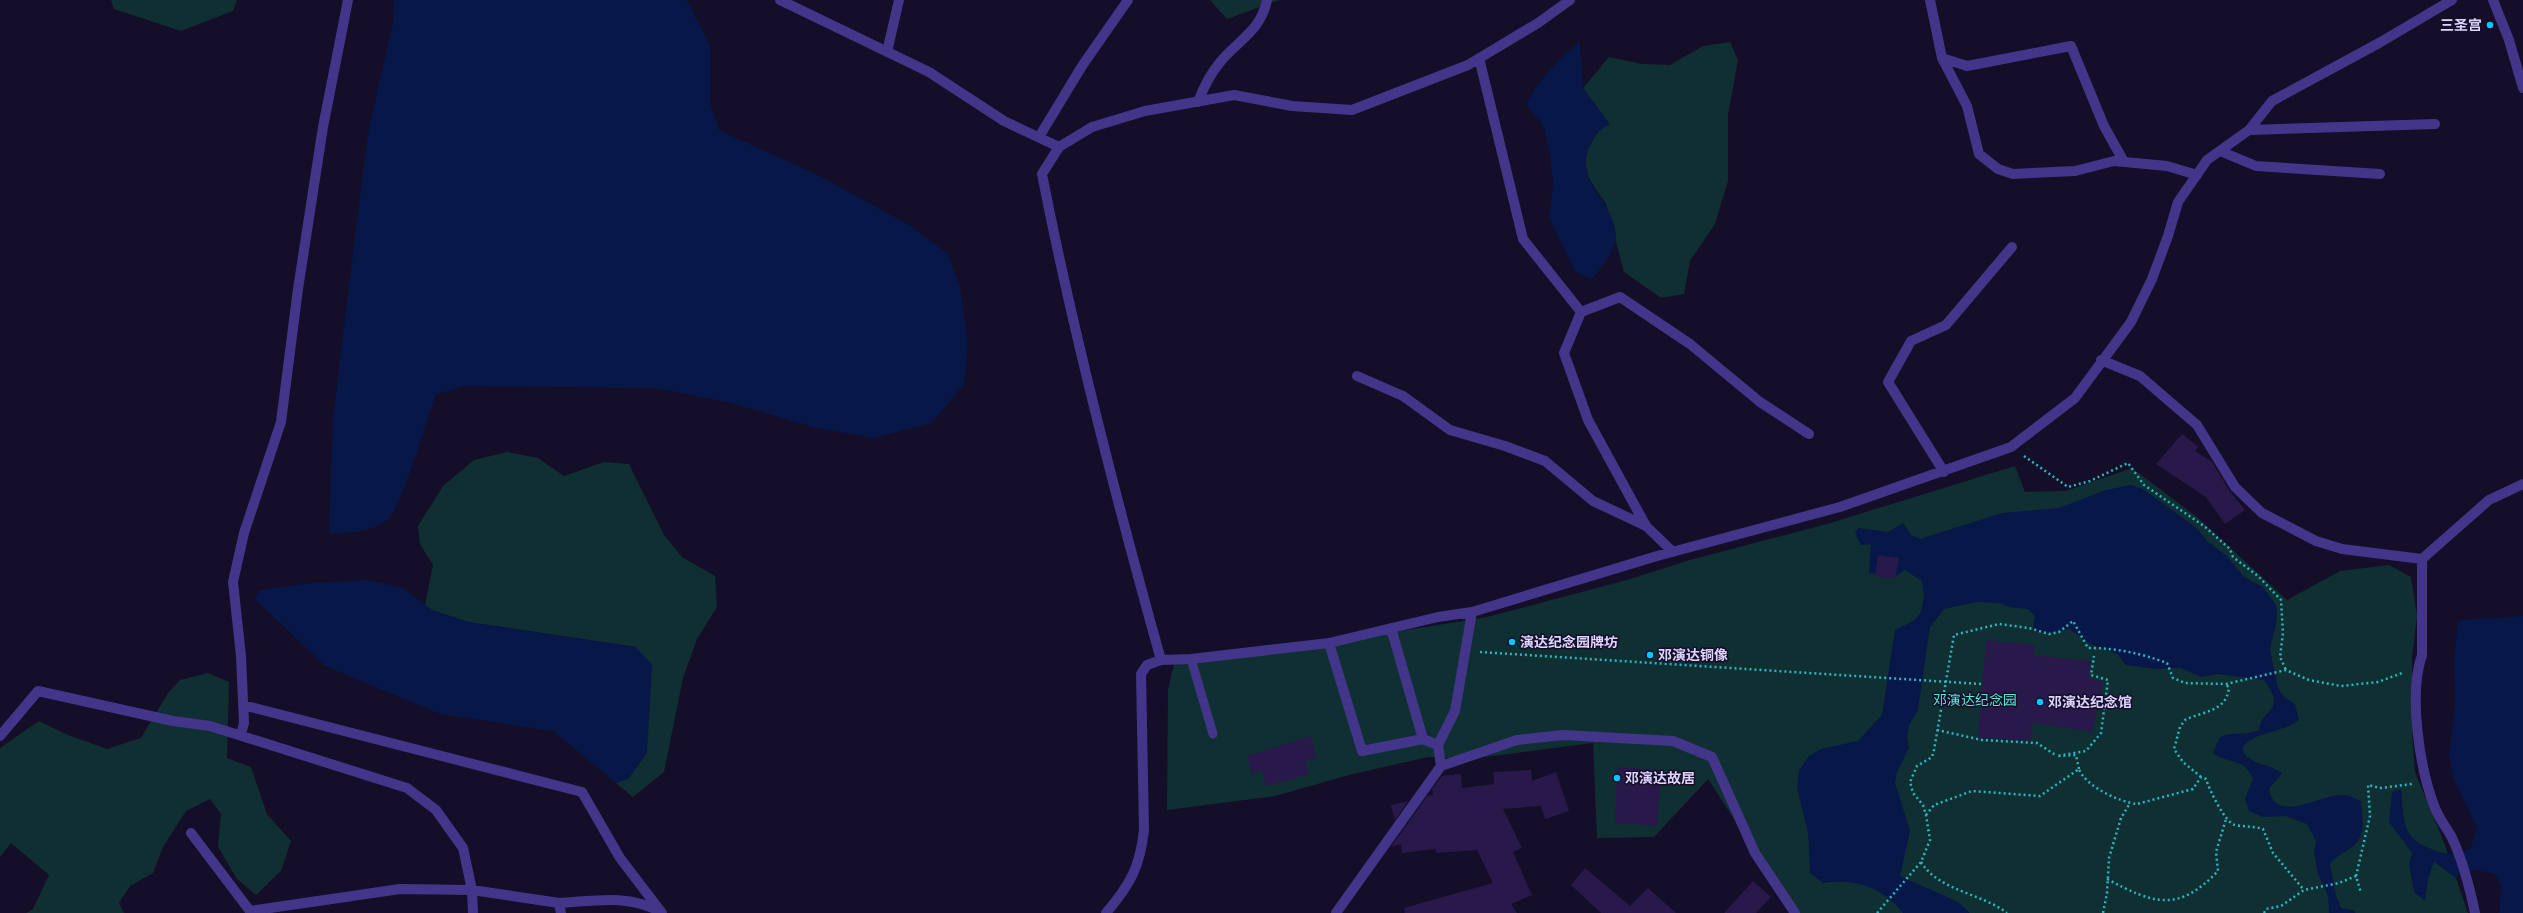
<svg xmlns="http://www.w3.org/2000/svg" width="2523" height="913" font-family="'DM Sans','Noto Sans SC',sans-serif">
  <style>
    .green { fill: #102f32 }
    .water { fill: #071748 }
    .building { fill: #28194a }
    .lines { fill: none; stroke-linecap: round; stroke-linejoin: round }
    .path { stroke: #27b8c0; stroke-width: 2.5; stroke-dasharray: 2 3; stroke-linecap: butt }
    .lane { stroke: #43368a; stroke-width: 9 }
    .street { stroke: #43368a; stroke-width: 10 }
    .poi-dot { fill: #00c8ff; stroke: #150e28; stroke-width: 1.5 }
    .labels { text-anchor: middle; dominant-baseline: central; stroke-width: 3; stroke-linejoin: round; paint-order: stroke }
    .poi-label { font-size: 14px; font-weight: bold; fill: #ded4ff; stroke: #150e28; text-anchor: start }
    .park-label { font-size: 14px; fill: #58e7d4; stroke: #150e28 }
  </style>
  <rect width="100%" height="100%" fill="#150e28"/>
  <path class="green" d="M111,0H237L233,11L181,31L114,9Z
    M1210,0H1279L1227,19Z
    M1730,42L1738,60L1728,115V181L1715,224L1690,261L1684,294L1661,298L1624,272L1606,204L1587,176L1585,155L1598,130L1609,124L1583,88L1609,57L1642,64L1670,65L1703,46Z
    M507,452L538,458L564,476L604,462L629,464L664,535L682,557L715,576L717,607L697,639L683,678L664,772L633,797L616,783L629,778L636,647L468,622L432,610L425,605L433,565L420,544L418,526L443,486L474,460Z
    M2015,466L2025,492L2066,491L2132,468L2197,517L2287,600L2340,571L2389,565L2411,577L2417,616L2412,657V733L2415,772L2443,840L2468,913H1795L1708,779L1654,837L1597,838L1593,743L1469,759L1428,757L1349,775L1275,796L1167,810L1168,690L1175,660L1382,634L1487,617L1627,580L1690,560L1827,524Z
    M208,673L229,682L227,758L251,767L267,814L291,841L281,871L256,895L237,879L218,847L221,814L210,799L186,811L163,847L153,873L130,886L119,903L124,913H26L33,909L49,875L11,843L0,857V748L39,721L68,735L107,749L141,738L168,693L180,680Z"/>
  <path class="water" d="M394,0H687L710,45V103L719,130L820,176L911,226L948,254L960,287L968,344L964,384L932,423L874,438L816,428L731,403L655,388L464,386L436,395C427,417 402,509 387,520C370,533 350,532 329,534L333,420L339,367L368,133L393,22Z
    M1580,42L1583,88L1610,124C1600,129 1597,133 1591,143C1572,181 1613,198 1616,235C1617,249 1600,270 1591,280L1575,271L1549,217L1553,183L1550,155L1544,127L1526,104C1535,85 1563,53 1580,42Z
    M2131,485L2143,489L2198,529L2207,541L2227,556L2244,577L2263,587L2276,605L2277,620L2270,648L2272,660L2278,688L2284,697L2295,704L2299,720C2285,732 2250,732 2242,749C2249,766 2269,763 2282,773L2269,789C2275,826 2322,793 2344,795C2350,795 2355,799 2361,801C2362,819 2368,838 2349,849C2342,854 2335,857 2330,864L2336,896L2341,908L2353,910L2356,913H2329L2328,896L2318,874L2314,853L2316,841L2307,824L2285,816L2263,817L2249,811L2245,799L2253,779C2243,756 2229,765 2213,753L2220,737C2234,731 2246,736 2259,730C2261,707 2288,713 2264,680L2217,674L2201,677L2181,668L2157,669L2126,665L2117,654L2088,643L2070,629L2049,633L2033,631L2035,616L2028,609L2009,607L2000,603L1976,602L1944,609L1930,627L1918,710L1910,723L1907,737L1909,748L1897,772L1895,783L1910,831L1900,876L1958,902L1970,913H1903C1883,887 1855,878 1823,883L1810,873L1808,832L1797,788L1799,770L1809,756L1821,749L1858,741L1882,715L1895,630L1915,620L1921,612L1924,597L1922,581L1905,570L1896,576L1869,573L1871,544L1861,545L1855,533L1858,528L1888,532L1903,523L1911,535L1920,539L2002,513L2059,508L2106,490Z
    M368,580L403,588L432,610L468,622L636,647L652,665L647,753L629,778L616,783L553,731L440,714L325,666L254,598L261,590L311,583Z
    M2523,616V913H2499L2501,887L2496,875C2483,871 2465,865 2456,878L2434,862L2428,879L2425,901L2414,892L2409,864L2412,853L2389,822L2392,792L2401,789C2404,816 2400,837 2429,848C2449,856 2449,855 2470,849L2477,827L2454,780L2449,756L2455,703L2454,656L2458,623L2462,620Z"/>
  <path class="building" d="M2182,434L2198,447L2195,451L2212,462L2229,490L2245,510L2225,524L2206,497L2156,464Z
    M1878,555L1899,558L1895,579L1875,576Z
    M1986,640L2035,645L2033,655L2091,661L2089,678L2103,682L2092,732L2033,723L2031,741L1978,738Z
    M1311,736L1317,758L1305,761L1309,774L1266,786L1262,771L1252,774L1247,756Z
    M1617,767L1661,770L1657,826L1615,823Z
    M1531,770L1532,781L1556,772L1569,811L1545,819L1541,806L1503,809L1522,848L1513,852L1532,895L1511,904L1517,913H1405L1404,908L1493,883L1477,850L1436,853V849L1402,853L1401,844L1391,847L1427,796L1433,795L1432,789L1442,776L1461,774L1462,788L1494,784L1493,772Z
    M1408,801L1395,820L1391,805Z
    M1585,868L1630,906L1648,888L1676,913H1601L1571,885Z
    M1753,881L1771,897L1756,913H1724Z"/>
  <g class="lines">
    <path class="path" d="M2024,456L2068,487L2090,481L2128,463L2144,485L2204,526L2230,549L2233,557L2258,576L2281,600L2283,633L2280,657L2286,670
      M1480,652L1981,684
      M1937,730L1982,740L2037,743L2057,756
      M2079,769L2076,755L2057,756L2086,751L2101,733L2108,680L2091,675L2094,656
      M2201,777L2183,762L2174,749L2180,727L2185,720C2203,711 2226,712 2229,688L2226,684
      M1926,815L1934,805L1972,791L2040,796L2079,769C2085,786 2119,802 2137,804L2193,789L2201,777L2206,779C2209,789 2225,823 2235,825C2245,827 2254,826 2263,829L2273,853L2304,890
      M1921,862C1939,891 1981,893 2007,913
      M2356,876L2370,816L2368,785L2380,788L2412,784
      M2107,879C2154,904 2178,913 2218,871L2216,852L2226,819
      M1877,913L1921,862L1930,840L1926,815L1923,805L1913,793L1910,782L1917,766L1932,757L1934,750L1954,635L1999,624L2029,628L2049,634L2059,632L2073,621L2088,648C2116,648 2140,653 2167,663L2173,678L2185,683L2226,684L2286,670L2309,680L2341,686L2378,682L2402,673
      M2103,913L2107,893L2109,858L2121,818L2130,803
      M2264,913L2266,909L2281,906L2304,890L2339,883L2356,876L2361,893"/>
    <path class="lane" d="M1191,659L1213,734"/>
    <path class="street" d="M780,0L929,72L1004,121L1059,147
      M1930,0L1942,58L1967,106L1979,154L1998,169L2013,174L2075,171L2114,161L2167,166L2197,175
      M2493,0L2509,40L2523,88
      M887,52L899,0
      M1479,58L1523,239L1581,312L1564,353L1588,420L1646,526
      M1942,58L1967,66L2071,46L2104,126L2124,162
      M1198,102C1204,86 1210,74 1221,61C1240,39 1261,30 1267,0
      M2249,130L2435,124
      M1039,137L1082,66L1128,0
      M2220,151L2256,166L2380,174
      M1581,312L1620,297L1690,344L1760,402L1809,434
      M2101,360L2140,376L2197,425L2235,487L2262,513L2316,541L2342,549L2422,559
      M1357,376L1403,396L1450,430L1505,446L1545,461L1593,501L1646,526L1673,552
      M1944,472L1888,382L1911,341L1946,325L2012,247
      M1391,628L1423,739L1438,745L1441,766
      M1329,643L1362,751L1423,739
      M1161,660C1116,499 1074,338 1042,174L1059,147L1092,127L1145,111L1234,95L1292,106L1352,110L1468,65L1538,23L1570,0
      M243,705L582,792L620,858L662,913
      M241,734L244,723L241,656L233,582L244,533L281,422L298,289L323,127L348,0
      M0,736L38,691L173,721L210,726L407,788L436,810L463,848L472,890L559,903L561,913
      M1438,745L1455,711L1472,612
      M191,833L250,911L400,889L472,890L473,913
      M559,903C595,901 626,894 659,911
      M1106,913C1130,885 1140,867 1144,830L1141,674L1147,665L1161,660L1191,659L1329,643L1438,617L1472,612L1657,556L1840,507L2011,447L2075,398L2131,322L2152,279L2168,236L2178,202L2207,160L2249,130L2272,101L2379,43L2452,0
      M1336,913L1441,766L1517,740L1563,735L1673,741L1712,757L1755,853L1795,913
      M2475,913C2470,889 2463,862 2453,840C2448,829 2439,819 2435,808C2420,770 2408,695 2422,655V559L2489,500L2523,484"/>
  </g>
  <g class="poi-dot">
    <circle cx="2490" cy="25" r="4"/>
    <circle cx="1512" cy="642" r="4"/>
    <circle cx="1650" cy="655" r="4"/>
    <circle cx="2040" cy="702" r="4"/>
    <circle cx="1617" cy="778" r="4"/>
  </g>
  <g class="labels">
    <g class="poi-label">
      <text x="2482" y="25" text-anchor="end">三圣宫</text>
      <text x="1520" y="642">演达纪念园牌坊</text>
      <text x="1658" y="655">邓演达铜像</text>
      <text x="2048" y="702">邓演达纪念馆</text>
      <text x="1625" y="778">邓演达故居</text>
    </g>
    <g class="park-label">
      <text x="1975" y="700">邓演达纪念园</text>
    </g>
  </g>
</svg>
